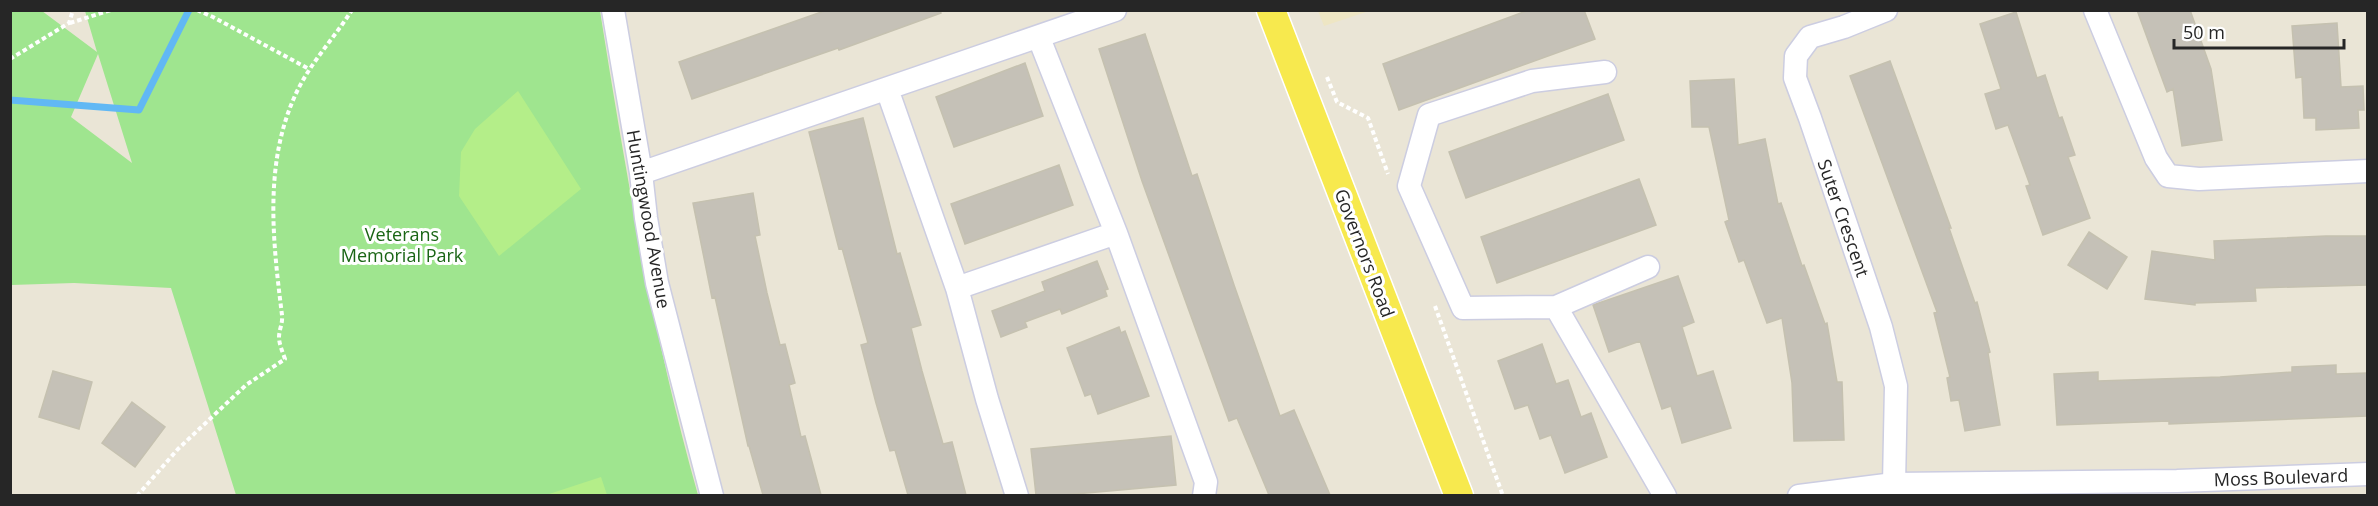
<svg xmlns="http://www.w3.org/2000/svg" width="2378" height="506" font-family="'Open Sans',sans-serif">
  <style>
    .education { fill: #eee6c4 }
    .green { fill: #9fe58f; fill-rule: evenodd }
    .pitch { fill: #b4ee89 }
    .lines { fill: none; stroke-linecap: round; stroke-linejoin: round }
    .stream { stroke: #61b8f4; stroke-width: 7 }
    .building { fill: #c5c1b7; stroke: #c5c1b0; stroke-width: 1.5 }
    .minor-casing { stroke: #cccde1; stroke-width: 25 }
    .major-casing { stroke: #fff; stroke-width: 31 }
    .path { stroke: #fff; stroke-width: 4; stroke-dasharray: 4.5 3; stroke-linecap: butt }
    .minor { stroke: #fff; stroke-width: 22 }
    .major { stroke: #f7e94e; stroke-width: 28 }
    .labels { text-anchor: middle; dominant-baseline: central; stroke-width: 6; stroke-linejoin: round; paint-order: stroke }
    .street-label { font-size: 18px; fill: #262626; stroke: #fff }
    .park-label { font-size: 18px; fill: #1a6515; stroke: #fff }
  </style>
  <rect width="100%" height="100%" fill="#eae5d6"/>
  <path class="education" d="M1318,11H1369L1324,26Z"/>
  <path class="green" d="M10,11H42L97,52L85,11H600C626,174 653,336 698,495H236L171,288L74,283L11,285ZM98,54L132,163L71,117Z"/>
  <path class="pitch" d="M518,91L581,189L499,256L459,196L461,152L475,129Z
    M601,477L607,495H546Z"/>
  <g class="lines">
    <path class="stream" d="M10,100L139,110L189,10"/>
  </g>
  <path class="building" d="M827,10H940L941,13L839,50L838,48L692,99L679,62Z
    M1529,10H1584L1595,39L1399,110L1383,64Z
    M2137,10H2190L2211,69L2222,140L2182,146L2173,89L2167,92Z
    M2016,12L2037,78L2045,75L2059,118L2062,117L2075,155L2068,157L2090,218L2043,235L2026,186L2030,185L2008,125L1996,129L1985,94L2001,89L1980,24Z
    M2337,23L2341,87L2363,86L2364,110H2358L2359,128L2316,130V118H2304L2302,77L2296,78L2292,26Z
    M1145,34L1192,176L1197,174L1234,285L1280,416L1294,410L1330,495H1269L1237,418L1229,421L1142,181L1099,49Z
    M1890,61L1951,228H1949L1975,303L1977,302L1990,352L1988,353L2000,425L1965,431L1959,400L1951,401L1947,378L1950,377L1934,313L1937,312L1850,76Z
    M1025,63L1043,116L954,147L936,97Z
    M1734,79L1738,145L1765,139L1778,204L1781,203L1802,266L1804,265L1825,324L1827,323L1837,382H1842L1844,440L1794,441L1792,383L1782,318L1767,323L1744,260L1739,262L1725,222L1729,220L1709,127H1692L1690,81Z
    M1608,94L1624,140L1466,198L1449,152Z
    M863,118L897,254L900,253L921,325L911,328L922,371L943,444L952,442L966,495H908L895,450L890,451L876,403L861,345L868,343L842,248L839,249L809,132Z
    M1059,165L1073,205L965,244L951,204Z
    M1639,179L1656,225L1497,283L1481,237Z
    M753,193L760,235L755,236L767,293L780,345L785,344L795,383L789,385L801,437L805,436L821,495H763L749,446H748L715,297L712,298L693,203Z
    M2089,232L2127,257L2107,289L2068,265Z
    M2326,236H2367V285L2255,288L2256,301L2195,303V305L2145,299L2152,251L2215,260L2214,241Z
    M1097,261L1108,289L1105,290L1107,296L1062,314L1060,309L1025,322L1027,327L1001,337L992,311L1045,291L1042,282Z
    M1678,276L1694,322L1682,327L1697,376L1713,371L1731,428L1682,443L1671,406L1662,409L1640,341L1609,352L1593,305Z
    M1119,327L1121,333L1125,331L1149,396L1098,414L1091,394L1085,396L1067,348Z
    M1542,344L1556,384L1568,380L1581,417L1591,413L1607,457L1565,473L1551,435L1540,439L1528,405L1515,409L1498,361Z
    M2336,365V374L2367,373V416L2169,424V421L2057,425L2054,374L2098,372V381L2220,377L2292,372V367Z
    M53,371L92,382L79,429L39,417Z
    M132,402L165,427L135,467L102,443Z
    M1171,436L1176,485L1064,495H1036L1031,449Z"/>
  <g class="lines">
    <g class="minor-casing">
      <path id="minor" d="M613,10L641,173L646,218L657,283L712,496
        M1886,10L1844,27L1810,37L1796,56L1795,78L1810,118L1881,327L1896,386L1894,484
        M2095,10L2156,158L2168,176L2199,179L2368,171
        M1039,38L1116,233L1206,482L1204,496
        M1605,72L1532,81L1429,115L1409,186L1463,308L1556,307L1648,267
        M887,89L957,288L987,399L1017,496
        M641,173L1115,10
        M957,288L1116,233
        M1556,307L1665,496
        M1799,496L1894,484L2177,481L2368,474"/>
    </g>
    <g class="major-casing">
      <path id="major" d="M1271,10L1459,496"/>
    </g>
    <path class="path" d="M197,10L213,17L309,69
      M70,23L111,10
      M10,59L69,23L73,10
      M1327,77L1337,102L1368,118L1388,174
      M1435,306L1503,496
      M137,496L178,449L246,385L285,359C283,353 279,344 279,337C279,330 283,323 282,315C273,243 264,166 294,98C308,65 333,40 352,10"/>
    <use href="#minor" class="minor"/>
    <use href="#major" class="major"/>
  </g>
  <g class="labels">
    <g class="street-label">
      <text transform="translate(1844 218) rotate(71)">Suter Crescent</text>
      <text transform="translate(649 219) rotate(80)">Huntingwood Avenue</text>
      <text transform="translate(1365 253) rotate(69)">Governors Road</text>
      <text transform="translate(2281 477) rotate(-2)">Moss Boulevard</text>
    </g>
    <g class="park-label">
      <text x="402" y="234">Veterans<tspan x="402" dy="21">Memorial Park</tspan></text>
    </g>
  </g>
  <rect width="2378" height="506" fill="none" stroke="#262626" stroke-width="24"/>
  <path d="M2174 39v9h170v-9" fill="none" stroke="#262626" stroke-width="3"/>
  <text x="2183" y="39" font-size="18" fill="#262626" stroke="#ffffff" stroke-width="4.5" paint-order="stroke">50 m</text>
</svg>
